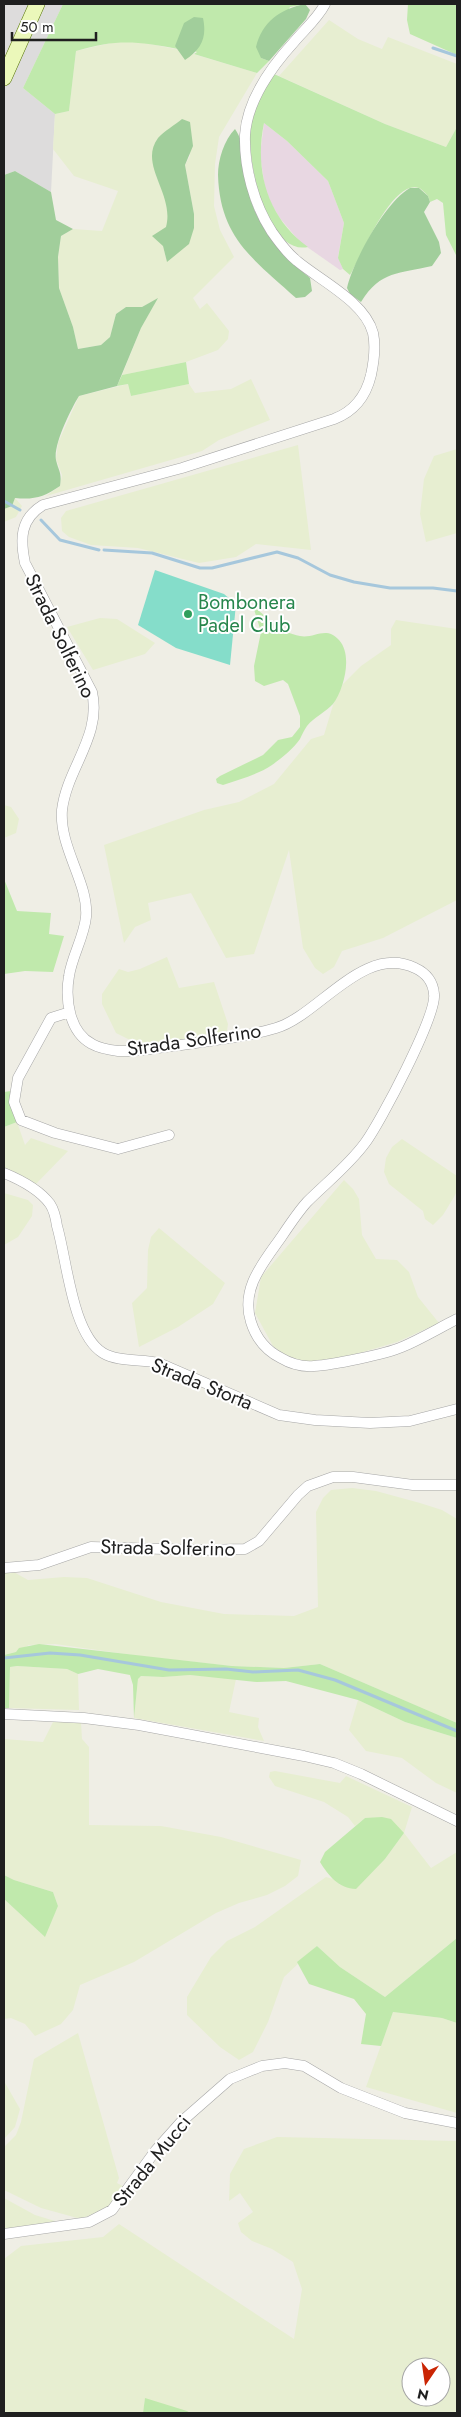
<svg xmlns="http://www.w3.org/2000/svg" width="461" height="2417" font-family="Jost,sans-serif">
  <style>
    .residential { fill: #dddcdc }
    .industrial { fill: #e8d7e2 }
    .farmland { fill: #e7eed1; fill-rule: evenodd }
    .grass { fill: #c0e9ac }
    .forest { fill: #a1ce9b }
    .pitch { fill: #85ddca }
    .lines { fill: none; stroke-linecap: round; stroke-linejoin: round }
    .stream { stroke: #a6c7dc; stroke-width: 3 }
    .street-casing { stroke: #a6a6a6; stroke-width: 11 }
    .secondary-casing { stroke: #577507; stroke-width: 16 }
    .street { stroke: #fff; stroke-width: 10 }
    .secondary { stroke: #ebf8ba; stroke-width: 15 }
    .leisure-dot { fill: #2e9e5b; stroke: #fff; stroke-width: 2 }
    .labels { text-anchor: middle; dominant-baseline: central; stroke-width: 4; stroke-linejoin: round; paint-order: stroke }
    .leisure-label { font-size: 20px; fill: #27864d; stroke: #fff; text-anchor: start }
    .street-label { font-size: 20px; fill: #1f1f1f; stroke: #fff }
  </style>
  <rect width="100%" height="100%" fill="#efeee5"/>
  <path class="residential" d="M4,4H63L23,88L55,114L51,192L15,171L4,175Z"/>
  <path class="industrial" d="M264,123L287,141L328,181L344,223L338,257L343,269L340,270L300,242L279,217L271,203L265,188L260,155Z"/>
  <path class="farmland" d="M329,20L358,39L382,49L388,37L457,64V127L446,147L385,124L279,76Z
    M115,42H140L180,50L257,73L219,137L215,164L214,206L220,230L234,257L193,298L200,309L207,303L229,331L228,339L218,350L186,362L122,375L141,328L157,299L142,307H126L116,314L110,337L101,345L78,349L73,327L59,288L58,257L61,236L73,229L102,231L118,191L74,176L53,149L55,114L69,111L76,51ZM182,119L190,156L185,165L194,214V228L167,261L163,246L169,216L167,200L155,173L175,125Z
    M251,379L270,420L219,440L202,451L46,496L60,486L62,475L56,459L58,443L79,396L128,384L131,396L189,384L195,393L231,389Z
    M298,445L311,550L256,544L236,557L199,563L138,548L91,545L69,537L62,531L61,518L66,511Z
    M457,449V533L426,542L420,514L424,479L434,456Z
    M15,498L22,506L16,517L4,522V509L12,506Z
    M100,618L117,619L155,643L145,654L93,670L67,627Z
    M396,620L457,629V900L383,938L342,951L334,967L323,974L315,968L303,948L289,850L254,954L226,958L191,893L148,903L151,920L135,927L124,943L104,845L204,810L239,802L274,784L311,739L324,735L333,705L343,684L361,666L391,645V629Z
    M4,805L11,807L19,819L16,833L4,838Z
    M167,957L179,988L214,982L228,1024L227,1031L201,1038L148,1044L136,1043L116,1033L102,1004V994L119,969L128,972L140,969Z
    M17,1122L25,1145L31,1138L68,1151L34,1186L4,1171V1127Z
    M402,1139L457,1176V1191L454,1197L443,1215L433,1225L425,1219L423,1211L389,1184L384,1172L386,1158L392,1147Z
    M344,1180L353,1189L359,1199L362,1235L376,1259L397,1260L409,1272L418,1297L439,1323L397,1342L346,1357L306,1362L285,1355L273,1346L255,1313L261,1277Z
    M4,1193L28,1200L33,1205L32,1216L18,1237L4,1245Z
    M159,1228L225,1283L213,1304L178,1327L139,1347L132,1303L147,1288L148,1250L151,1237Z
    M352,1488L376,1491L420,1503L442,1510L457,1519V1723L320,1664L284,1668L232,1666L140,1656L55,1644L29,1645L16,1652L4,1655V1572L12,1571L28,1580L64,1577L87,1578L161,1602L224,1614L294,1616L318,1607L316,1512L323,1498L331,1490Z
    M17,1666L67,1669L78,1674L79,1710L9,1708L10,1667Z
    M190,1675L236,1679L229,1712L259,1718L258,1727L264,1741L134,1718L138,1679L141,1676L163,1677Z
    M358,1700L405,1722L457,1738V1793L436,1783L402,1758L366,1751L349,1730Z
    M53,1722L81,1723L82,1739L89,1747V1825L161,1826L221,1837L301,1860L298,1876L285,1886L267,1895L239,1903L216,1913L134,1962L80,1985L73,2010L61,2024L35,2036L25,2024L11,2018L4,2019V1899L44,1936L58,1906L53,1892L14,1880L4,1875V1739L43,1742Z
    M275,1771L340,1783L346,1776L412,1807L404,1833L431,1868L457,1852V1938L385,1997L340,1967L317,1946L284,1977L268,2022L253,2052L239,2060L220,2047L187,2015V1997L211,1957L227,1941L255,1927L326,1877L333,1879L340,1885L366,1876L385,1859L404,1833L365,1818L355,1826L348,1817L324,1802L275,1786L269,1777L270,1772Z
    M393,2012L442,2018L457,2023V2113L366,2087Z
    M78,2033L119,2178L117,2183L126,2188L116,2204L81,2219L41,2208L4,2190V2147L16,2135L21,2122L34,2059Z
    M4,2081L20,2109L15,2127L4,2139Z
    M277,2137L457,2141V2413H190L145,2399L143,2413H4V2259L21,2246L103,2237L119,2224L294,2339L302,2289L293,2262L272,2249L252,2241L241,2232L238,2223L253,2212L240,2193L229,2201L230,2174L244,2149ZM411,2367H441V2397H411Z
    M4,2198L35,2215L68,2225L4,2231Z"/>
  <path class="grass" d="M63,4H305L290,7L261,58L269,61L257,73L194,54L197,52L175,45L178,49C137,41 116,39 76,51L69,111L55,114L23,88Z
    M408,4H457V55L410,34L407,20Z
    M274,74L385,124L446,147L457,127V257L446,235L443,203L437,199L430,202L428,196C426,194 422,189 419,188C392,179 361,257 350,275L343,269L338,258L344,223L328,181L287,141L264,123C254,171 268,218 308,247C265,256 245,154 251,123C254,107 265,87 274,74Z
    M186,362L189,384L131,396L128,384L117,386L122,375Z
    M253,606C268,618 281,633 300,636C314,639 326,625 339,640C353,655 344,689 333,704C326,712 314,717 307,726C304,730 302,735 300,739C293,749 282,758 272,765C257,775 240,779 223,785L217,783L216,779L220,776L263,755L278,740L292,737L300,727V716L288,684L283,680L264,686L255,681L254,666L261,632Z
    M4,879L17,911L51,913L49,934L64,936L53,972L25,971L4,974Z
    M11,1091L17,1122L4,1127V1092Z
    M39,1644L232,1666L284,1668L320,1664L457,1723V1738L405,1722L358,1700L286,1681L257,1682L190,1675L163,1677L141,1676L138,1679L134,1718L133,1685L130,1675L98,1669L78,1674L67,1669L17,1666L10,1667L9,1708H4V1655L16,1652L19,1648Z
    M382,1817L391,1819L404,1833L385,1859L356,1889C339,1889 328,1875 320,1862L325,1852L365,1818Z
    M4,1875L14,1880L53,1892L58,1906L45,1937L4,1899Z
    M457,1938V2023L442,2018L393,2012L381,2046L361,2044L366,2014L354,1999L309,1984L297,1962L317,1946L340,1967L385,1997Z
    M145,2398L187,2411L190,2413H143Z"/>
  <path class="forest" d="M305,4L310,10L306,19L269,61L261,58L256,47C262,22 280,9 305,4Z
    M194,17L203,18C207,37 202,49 185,60L175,46L184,23Z
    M182,119L190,122L193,146L185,165L194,214V228L189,244L167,262L163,246L152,236L166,227C175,194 138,165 158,138C164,131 175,125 182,119Z
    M235,129C246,144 243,167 247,185C254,224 280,254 310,278L312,291L305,297L296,298C253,259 220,238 218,175C218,160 224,140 235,129Z
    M15,171L51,192L56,220L73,229L61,236L58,257L59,288L73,327L78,349L101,345L110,337L116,314L126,307H142L158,298L141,328L117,386L79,396C71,409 53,445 56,460C59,472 62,473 60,486C44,497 34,500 15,498L12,506L4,509V175Z
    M410,188H419L428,196L430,202L424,212L439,242L441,253L432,266C399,274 381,270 361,302L350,294L347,288C353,261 386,201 410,188Z"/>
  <path class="pitch" d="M155,570L224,594L236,604L230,665L176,648L138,625Z"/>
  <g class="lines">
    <path class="stream" d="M433,48L457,56
      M4,501L20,510
      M41,520L60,540L99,550
      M104,550L152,553L200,568H212L277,552L298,558L330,575L354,582L390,588H433L457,591
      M4,1658L50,1653L80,1655L169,1670L226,1669L253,1672L298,1670L335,1680L457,1731"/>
    <g class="street-casing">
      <path id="street" d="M325,4C318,18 304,30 294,42C272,66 247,101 245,135C244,167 254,205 272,232C279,242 288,254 297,261C321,281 365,302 373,333C376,347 374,361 371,375C366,396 355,411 334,419L182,468L43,505C20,519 20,539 25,563L92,692C102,736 67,768 62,810C59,848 89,883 86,917C84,937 72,956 69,976C65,999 69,1032 92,1044C99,1048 110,1050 118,1051C136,1052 155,1048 173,1046C207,1041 243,1038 276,1028C318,1016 364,943 415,968C426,973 433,982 434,994C437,1015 380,1123 365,1143C349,1165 326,1183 307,1202C298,1212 290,1224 282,1236C264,1262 240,1288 251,1322C256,1338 267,1351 281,1358C291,1364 302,1367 314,1366C332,1365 386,1354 402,1347C421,1339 439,1328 457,1319
        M70,1012L51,1018L18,1078L14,1102L21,1120L55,1133L118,1149L169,1135
        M4,1173C21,1180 39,1189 50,1204C54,1210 56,1219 57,1226C67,1260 72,1334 103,1353C118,1362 142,1359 159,1363L279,1415L315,1420L370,1423L410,1421L457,1409
        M4,1568L39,1565L91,1547L201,1550L245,1549L259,1541L298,1495L308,1486L333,1477H353L413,1485H457
        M4,1714L84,1718L139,1725L304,1756L334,1763L361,1774L457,1821
        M4,2234L89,2222L112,2210L156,2150L181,2122L230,2079L262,2066L285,2063L304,2066L341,2088L405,2113L457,2123"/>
    </g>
    <g class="secondary-casing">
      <path id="secondary" d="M4,78L37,4"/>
    </g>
    <use href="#street" class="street"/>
    <use href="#secondary" class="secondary"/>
  </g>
  <circle class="leisure-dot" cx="188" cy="614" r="5"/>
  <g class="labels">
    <g class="leisure-label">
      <text x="198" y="602">Bombonera<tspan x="198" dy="23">Padel Club</tspan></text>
    </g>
    <g class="street-label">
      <text transform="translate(60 636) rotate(64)">Strada Solferino</text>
      <text transform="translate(194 1040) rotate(-8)">Strada Solferino</text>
      <text transform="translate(202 1384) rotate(22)">Strada Storta</text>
      <text transform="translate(168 1548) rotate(1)">Strada Solferino</text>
      <text transform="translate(152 2161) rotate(-51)">Strada Mucci</text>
    </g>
  </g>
  <rect width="461" height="2417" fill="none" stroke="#1f1f1f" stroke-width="10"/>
  <g transform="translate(426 2382) rotate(193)"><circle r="24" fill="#ffffff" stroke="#a5a5a5"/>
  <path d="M0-4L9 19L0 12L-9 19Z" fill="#ca2504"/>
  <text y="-8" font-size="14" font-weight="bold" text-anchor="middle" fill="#1f1f1f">N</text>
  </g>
  <path d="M12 32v8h84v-8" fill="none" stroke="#1f1f1f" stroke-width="2.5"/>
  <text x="20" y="32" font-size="15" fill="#1f1f1f" stroke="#ffffff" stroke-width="4" paint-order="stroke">50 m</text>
</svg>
